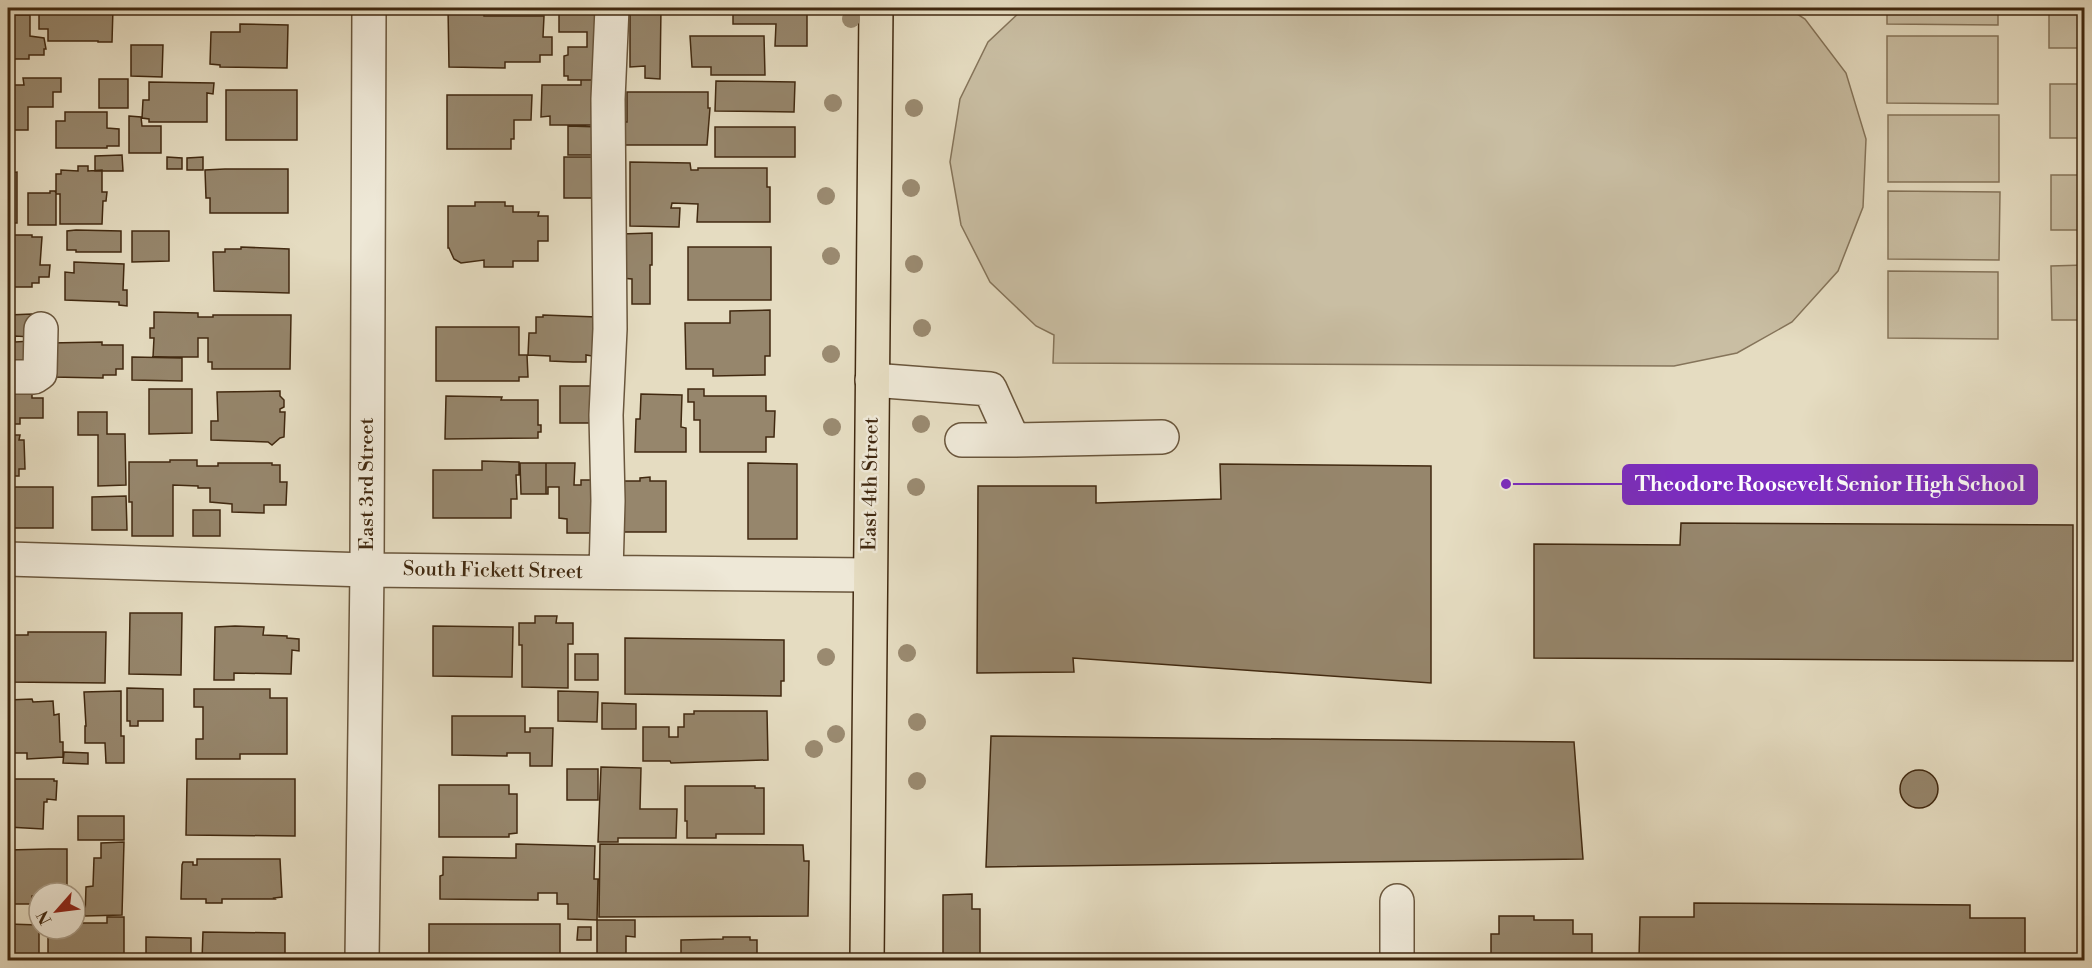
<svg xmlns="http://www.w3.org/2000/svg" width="2092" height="968" font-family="'Libre Bodoni',serif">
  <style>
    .green { fill: #c9bea3; stroke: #85745a; stroke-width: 1.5 }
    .building { fill: #96866c; stroke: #412910; stroke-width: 1.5 }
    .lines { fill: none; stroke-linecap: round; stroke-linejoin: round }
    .minor-casing { stroke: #6a563c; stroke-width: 36 }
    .major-casing { stroke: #412910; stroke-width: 36 }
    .minor { stroke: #eee8d7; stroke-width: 33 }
    .major { stroke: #e5dcc1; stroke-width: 33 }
    .tree { fill: #9a8a70 }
    .labels { text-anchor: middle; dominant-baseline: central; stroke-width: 5; stroke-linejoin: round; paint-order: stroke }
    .street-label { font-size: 20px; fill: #412910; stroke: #eee8d7 }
    .leader { fill: none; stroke: #7b2cbf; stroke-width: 2 }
    .callout-dot { fill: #7b2cbf; stroke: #eee8d7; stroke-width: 2 }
    .callout { fill: #7b2cbf; stroke: #7b2cbf; stroke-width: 2 }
    .callout-label { font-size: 21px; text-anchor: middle; font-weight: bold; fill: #fff }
  </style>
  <rect width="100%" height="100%" fill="#e5dcc1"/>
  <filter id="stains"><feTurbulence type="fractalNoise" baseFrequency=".00333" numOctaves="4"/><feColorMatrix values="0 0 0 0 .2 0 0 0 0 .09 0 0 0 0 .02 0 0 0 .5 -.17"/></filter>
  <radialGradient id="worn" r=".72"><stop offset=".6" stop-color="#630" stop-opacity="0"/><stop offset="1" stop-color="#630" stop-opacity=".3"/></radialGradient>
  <path class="green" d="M1024,8H1788L1805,19L1846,73L1866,139L1863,207L1838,271L1792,322L1737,353L1674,366L1053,363L1054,335L1036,326L990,282L961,225L950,162L960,99L988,42Z
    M1887,8H1998V25L1887,24Z
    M2049,8H2084V48H2049Z
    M1887,36H1998V104L1887,103Z
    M2050,84H2084V138H2050Z
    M1888,115H1999V182H1888Z
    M2051,175H2084V230H2051Z
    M1888,191L2000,192L1999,260L1888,259Z
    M2084,265V320H2052L2051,266Z
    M1888,271L1998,272V339L1888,338Z"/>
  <path class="building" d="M39,8H113L112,42H98V41H48V29H39Z
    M448,8H484V16H544L543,37H552V55H540V62H505V68L449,67Z
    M559,8H596L601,80H568V76H564V56L568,55V47H587V32H559Z
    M630,8H661L660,79L645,78V66L630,67Z
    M733,8H807V46H775L776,24H733Z
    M8,15H30V36L44,38L46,49H44V55H29V59H8Z
    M240,24L288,25L287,68L220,67V65L210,64L211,32H240Z
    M690,36H764L765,75H711V67H692Z
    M131,45H163L162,77L131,76Z
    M23,78H61V92H53V107H28V130H13L14,135L8,136V81H13V85H24Z
    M99,79H128V108H99Z
    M581,80H601L596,125H550V116L541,117L542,85H581Z
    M716,81L795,82L794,112L715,111Z
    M149,82L214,83L213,94L207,93V122H149V119L142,118L143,100H149Z
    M226,90H297V140H226Z
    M627,92H708V108H710L707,145H616L617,122H627Z
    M447,95H532L531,120H514V139H511V149H447Z
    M65,112H107V128L119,129V146H107V148H56V121H65Z
    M129,116L141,117L142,126H161V153H129Z
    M568,126L600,127V155H568Z
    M715,127H795V157H715Z
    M122,155L123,171H95V156Z
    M167,157L182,158V169H167Z
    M203,157V170H187V158Z
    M564,157H600V198H564Z
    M630,162L690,163L691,170H698V168H767V187H770V222H697L698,204L672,203L671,208H680L679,227L630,226Z
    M78,166H88V171L102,170V192H107L106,201H103L102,224H60V194H56V174H61V170L78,171Z
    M225,169H288V213H210V198H206L205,170Z
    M8,170L9,173L17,172V223H8Z
    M50,191H55L56,193V225H28V193H50Z
    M475,202H505V206H513V212H539L538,216H548V241H538V261H513V267H484V260L461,263L454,259L449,248H448V206H475Z
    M76,230L121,231V252H76V250H67V231Z
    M132,231H169V261L132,262Z
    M652,233V265H650V304H632V279L621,278V234Z
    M8,235H32V237H42L40,265H50L49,277H39V283H32V287H8Z
    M241,247L289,249V293L214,291L213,252H225V249H241Z
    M688,247H771V300H688Z
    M74,262L124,264L123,290H127V306L119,305V302L65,300V272L74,273Z
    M770,310V356H765V375L713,376V369H686L685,323H730V311Z
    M154,312L198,313V317H213V315H291L290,369H212V362H208V338H198V357H153L154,338H150V328H154Z
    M32,314L31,337L15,336V342L31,341V366L8,367V315Z
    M543,315L597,317L592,356L586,355V362H573L550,361V356L528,355L529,333H536V317H543Z
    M436,327H519V355H527L528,377H519V381H436Z
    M102,342V345H123V369H116V375H103V378L52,377L50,343Z
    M132,357L182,358V381L132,380Z
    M8,383L32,389V398H43V418H20V424H8Z
    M560,386H591L590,423H560Z
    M149,389H192V433L149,434Z
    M688,389H704V396H766V411H775L774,437H766V452H700V420H694V402H688Z
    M280,391V396L284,400V407L280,409V412H285L284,437L280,438L272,445L268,442L211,440V421H218L217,392Z
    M641,394L682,395L681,427L686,428V452H635L636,419H640Z
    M446,396L502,397L501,400H538V425H541V432H538V438L445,439Z
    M78,412H107V434H125L126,485L98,486V435H78Z
    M8,435H20L19,440H24L25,469H19V476H8Z
    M170,460H197V466H218V463H272V465H280V482H287L286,505H264V513L232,512V504L210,502V488H198V486L173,485V536H132V502H129V462H170Z
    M482,461L519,462V475H516L517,499H511V518H433V470H482Z
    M520,463H546V494H521Z
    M546,463H575L574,485H581V480H597L594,533H567V519L559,518V487H548V494H546Z
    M748,463L797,464V539H748Z
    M1220,464L1431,466V683L1073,658L1074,672L977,673L978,486H1096V503L1221,499Z
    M650,477V481H666V532H617L616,481H640V478Z
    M8,487H53V528H8Z
    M126,496L127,530H92V497Z
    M193,510H220V536H193Z
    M1681,523L2073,525V661L1534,658V544L1680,545Z
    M130,613H182L181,675L129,674Z
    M535,616H557L556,623H573V644H568V688L522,687V645H519V623H535Z
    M235,626L264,627L263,635L287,636V638L299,639V651L292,650L291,674L234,673V680H214L215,627Z
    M433,626L513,627L512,677L433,676Z
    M28,632H106L105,683L8,682V635H28Z
    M625,638L784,640V681H781V696L625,694Z
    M575,654H598V680H575Z
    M127,688L163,689V721H138V726H130V721H127Z
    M194,689H270V698H287V754H240V759H196V739H203V707H194Z
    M121,691V736H124V763H106L105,743H85V726H86L84,692Z
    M558,691L598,692L597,722L558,721Z
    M32,699L33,702L53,701L54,715L59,714L60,742H63V757L27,759V753H8V700Z
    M602,703L636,704V729H602Z
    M694,711H767L768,760L671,763L670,761H643V727H669V737H678V727H684V714H694Z
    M452,716H525V732H530V728H553L552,766H530V753H507V756L452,755Z
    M991,736L1574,742L1583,859L986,867Z
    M64,752L88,753V764L63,763Z
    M601,767L641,768L640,809H677L676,838H618V842H598Z
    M567,769H598V800H567Z
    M1900 789a19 19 0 1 1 38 0a19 19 0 1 1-38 0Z
    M8,779H54V781H57L56,800L47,799V802H44L43,829L8,827Z
    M187,779H295V836L186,835Z
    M439,785H509V794H517V833L509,834V837H439Z
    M685,786H755V788H764V834H716V838H687V821H685Z
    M78,816H124V840H78Z
    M124,842L122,915L85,916L86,887L93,886L94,858H101V843Z
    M516,844L595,846L594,879H598L597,920L568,919V904H557V893H538V900L440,899V876L443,875V857L516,858Z
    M600,844L803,845L804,861H809L808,916L599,917Z
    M49,849H67V893H39V896H32V904H8V850Z
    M197,859H280L282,897L274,898L275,899H222V903H206V899H181L182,865L183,862H193V865H197Z
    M972,894V909H980V960H943V895Z
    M1694,903L1970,905V918H2025V960H1635V959L1639,958L1640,917H1694Z
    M1499,916H1534V920H1573V934H1592V960H1491V934H1499Z
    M107,917H124V960H48V929H75V923H107Z
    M597,920H635V937L626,936V960H597Z
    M8,924L39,925V960H8Z
    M429,924H560V960H429Z
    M578,927H591V940H577Z
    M203,932L285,933V960H202Z
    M146,937L191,938V960H146Z
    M723,937H750V940H757V960H674V955H681V940L723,939Z"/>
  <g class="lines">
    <g class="minor-casing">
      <path id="minor" d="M8,377H34L40,373L41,329
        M872,380L990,389L1013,440L1162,437
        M962,440H1013
        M8,559L367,570L870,575
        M606,572L608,501L606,415L610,329L608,99L612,8
        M362,960L367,570L369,8
        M1397,960V901"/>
    </g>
    <g class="major-casing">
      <path id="major" d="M867,960L876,8"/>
    </g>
    <use href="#minor" class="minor"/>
    <use href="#major" class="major"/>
  </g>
  <g class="tree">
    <circle cx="851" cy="19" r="9"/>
    <circle cx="833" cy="103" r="9"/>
    <circle cx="914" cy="108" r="9"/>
    <circle cx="911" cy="188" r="9"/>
    <circle cx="826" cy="196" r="9"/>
    <circle cx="831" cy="256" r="9"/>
    <circle cx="914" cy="264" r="9"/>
    <circle cx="922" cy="328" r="9"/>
    <circle cx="831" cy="354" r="9"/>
    <circle cx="921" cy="424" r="9"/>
    <circle cx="832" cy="427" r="9"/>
    <circle cx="916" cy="487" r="9"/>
    <circle cx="907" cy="653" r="9"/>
    <circle cx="826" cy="657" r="9"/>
    <circle cx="917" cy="722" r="9"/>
    <circle cx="836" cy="734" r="9"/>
    <circle cx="814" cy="749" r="9"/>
    <circle cx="917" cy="781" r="9"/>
  </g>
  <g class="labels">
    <g class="street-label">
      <text transform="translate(367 484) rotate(-90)">East 3rd Street</text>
      <text transform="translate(871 484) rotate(-89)">East 4th Street</text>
      <text transform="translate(493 571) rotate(1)">South Fickett Street</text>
    </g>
  </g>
  <path class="leader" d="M1506 484L1623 484"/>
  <circle class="callout-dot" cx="1506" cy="484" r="6"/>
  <rect class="callout" x="1623" y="465" width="414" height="39" rx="6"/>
  <g class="callout-label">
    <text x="1830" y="491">Theodore Roosevelt Senior High School</text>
  </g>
  <rect width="2092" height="968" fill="none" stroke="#e5dcc1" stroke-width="30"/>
  <rect x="9" y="9" width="2074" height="950" fill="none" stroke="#412910" stroke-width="3"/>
  <rect x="15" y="15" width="2062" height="938" fill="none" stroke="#412910" stroke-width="1.5"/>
  <g transform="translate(57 911) rotate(242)"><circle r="28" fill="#eee8d7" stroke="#a99c87" stroke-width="1.5"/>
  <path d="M0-4.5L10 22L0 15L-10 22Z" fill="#8f2418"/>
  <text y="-9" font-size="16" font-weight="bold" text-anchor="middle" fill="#412910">N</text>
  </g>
  <rect width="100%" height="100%" filter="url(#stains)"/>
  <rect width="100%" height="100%" fill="url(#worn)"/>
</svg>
